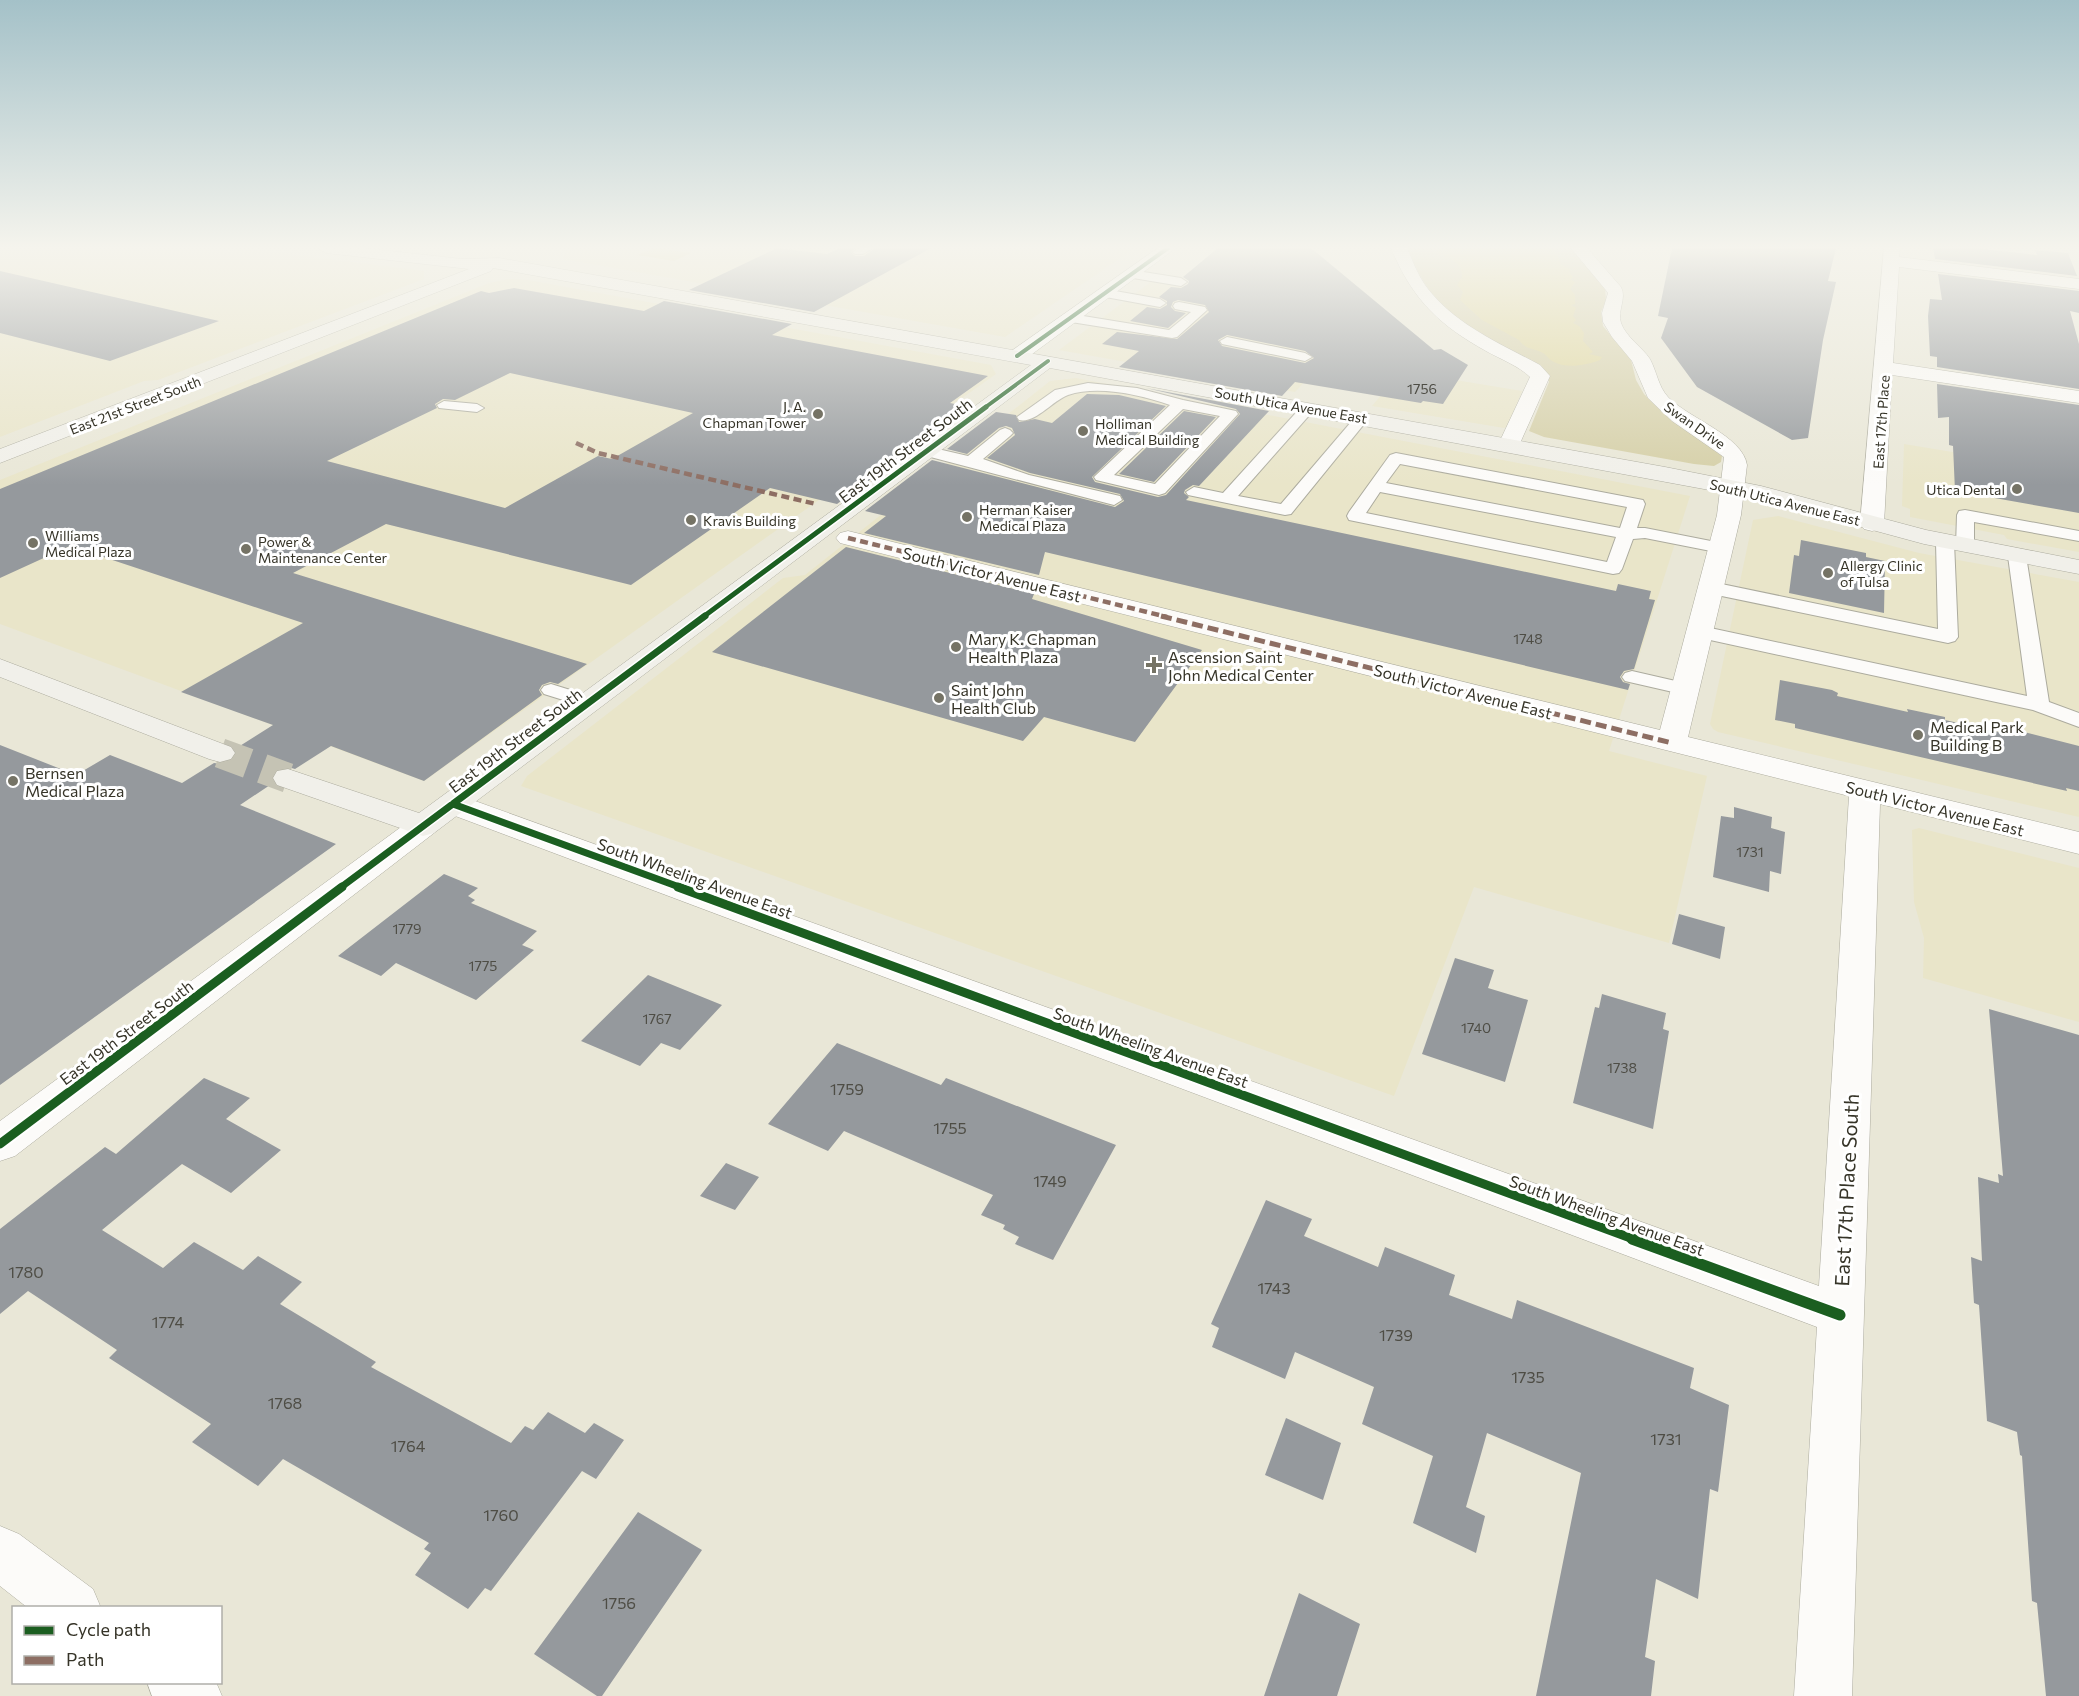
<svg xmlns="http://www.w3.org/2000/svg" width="2079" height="1696" font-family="Commissioner,sans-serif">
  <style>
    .built { fill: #e9e5c9 }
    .green { fill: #d5cfa7 }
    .water { fill: #ded599 }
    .building { fill: #95999d; fill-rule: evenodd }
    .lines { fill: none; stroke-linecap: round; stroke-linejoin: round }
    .secondary-tunnel { stroke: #c5c3b4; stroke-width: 30; stroke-dasharray: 30 15; stroke-linecap: butt }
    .lane-casing { stroke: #acab9e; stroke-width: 2 }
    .street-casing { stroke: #acab9e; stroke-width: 1 }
    .secondary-casing { stroke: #acab9e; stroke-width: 1 }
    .lane { fill: #fcfbf9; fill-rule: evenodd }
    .street { fill: #fcfbf9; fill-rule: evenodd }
    .secondary { fill: #f1f0ea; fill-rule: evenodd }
    .quiet-far1 { stroke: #8d6e63; stroke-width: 4.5; stroke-dasharray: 8 4.5; stroke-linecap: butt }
    .quiet { stroke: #8d6e63; stroke-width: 5; stroke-dasharray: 11 5; stroke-linecap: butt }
    .cycleway-far4-casing { stroke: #fff; stroke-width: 6 }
    .cycleway-far3-casing { stroke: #fff; stroke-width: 8 }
    .cycleway-far2-casing { stroke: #fff; stroke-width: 10 }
    .cycleway-far1-casing { stroke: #fff; stroke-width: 13 }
    .cycleway-casing { stroke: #fff; stroke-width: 15 }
    .cycleway-far4 { stroke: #1b5e20; stroke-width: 4 }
    .cycleway-far3 { stroke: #1b5e20; stroke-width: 5 }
    .cycleway-far2 { stroke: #1b5e20; stroke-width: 7 }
    .cycleway-far1 { stroke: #1b5e20; stroke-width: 9 }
    .cycleway { stroke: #1b5e20; stroke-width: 11 }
    .poi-dot { fill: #757365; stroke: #fff; stroke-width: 2 }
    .labels { text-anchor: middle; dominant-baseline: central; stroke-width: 6; stroke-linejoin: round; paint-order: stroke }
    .number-label { font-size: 14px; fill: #4e4d45 }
    .far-street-label { font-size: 14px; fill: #363428; stroke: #fff }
    .far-poi-label { font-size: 14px; fill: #363428; stroke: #fff; text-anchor: start }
    .street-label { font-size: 16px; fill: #363428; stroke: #fff }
    .poi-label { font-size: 16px; fill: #363428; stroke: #fff; text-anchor: start }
    .near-number-label { font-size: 16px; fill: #4e4d45 }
    .near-street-label { font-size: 20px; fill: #363428; stroke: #fff }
  </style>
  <rect width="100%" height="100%" fill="#e9e7d7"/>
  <path class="built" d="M0,248H208L229,252L240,248L424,271V279L158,380L144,381L0,437Z
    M574,248H1135L1005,337L563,259L564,252Z
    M509,279L528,280L991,365L996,374L424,781L0,624V480L489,283Z
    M1152,281L1261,298L1283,338L1326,359L1295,392L1059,350Z
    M1401,371L1522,391L1508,426L1504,428L1372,406Z
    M1076,378L1690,496L1609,751L1707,776L1669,943L1474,887L1394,1096L521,786L527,776L783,578L805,575L1050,381Z
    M1904,444L2079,473V552L2007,539L2004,535L1910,517V509L1902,506Z
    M1778,516L1919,553L2079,582V817L1718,732L1713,729L1710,724L1753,520Z
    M1919,828L2079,868V1022L1923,978L1924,938L1914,902L1912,830Z"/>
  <path class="green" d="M1408,248H1571L1605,288L1606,300L1601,312L1603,326L1631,360L1636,380L1644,394L1662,412L1722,456L1721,462L1714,466L1694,464L1544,437L1529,431L1549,382L1546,373C1487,339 1431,318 1408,248Z"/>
  <path class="water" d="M654,248H656L691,253L674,261L637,255Z
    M1436,248H1551L1557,253L1560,264L1570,269L1569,271L1573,277L1571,280L1575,282L1570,289L1575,295V304L1571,305L1576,308L1573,316L1576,320L1573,323L1579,326L1584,333L1583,341L1593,352L1589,354L1602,357L1600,360C1586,365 1568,369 1554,362C1549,360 1547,355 1543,353C1534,348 1526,350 1519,340L1482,320L1460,300L1463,292L1457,285L1462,277C1463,263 1448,256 1435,253L1438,249Z"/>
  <path class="building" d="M777,248L827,254L840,248H856L851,252L855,256H864L875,248H931L814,312L689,290Z
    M1218,248H1311L1434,350L1441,349L1468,365L1443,404L1423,401L1421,403L1295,382L1282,396L1119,367L1139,351L1102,344L1117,332L1177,339L1209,312L1205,305L1178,300L1173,302L1171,307L1175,311L1186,313L1168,328L1130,321L1147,307L1160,309L1167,305V301L1159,297L1171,287L1181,288L1188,284L1189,281L1183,277ZM1227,335L1305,351L1314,358L1305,363L1222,346L1218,340Z
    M1672,248H1836L1828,281L1836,282L1823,340L1808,438L1792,440L1697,387L1661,338L1668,318L1658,316Z
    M1933,248H1976L2037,255L2035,250L2068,253L2077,276L1935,259Z
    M0,271L219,321L110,361L0,333Z
    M1938,274L2079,291V313L2070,311L2079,344V389L1937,367V357L1930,356L1928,316L1930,299L1942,300Z
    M514,288L644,311L664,301L792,324L772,335L988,376L950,403L970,407L837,504L770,488L631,585L386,524L293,573L587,664L558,684L550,682L542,685L539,690L542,695L424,781L331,746L295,769L288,767L275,770L271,777L273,783L240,805L336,844L0,1085V745L76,775L110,755L182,783L214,763L221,764L232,761L237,754L235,749L273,725L181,692L303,623L70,546L0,578V489L481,291L489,293ZM510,373L693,413L612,459L598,456L505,508L327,461L437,408L435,404L443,399L455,400Z
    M1937,384L2079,405V513L1955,491L1953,446L1949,445V417L1938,418Z
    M1146,388L1269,411L1199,486L1193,485L1185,490L1184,493L1189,497L1186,500L1616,591L1618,584L1651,591L1649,599L1655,600L1634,669L1624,671L1620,677L1623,682L1630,684L1628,690L1045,552L1039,575L864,533L886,516L865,511L932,460L1115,507L1124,501L1120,494L1030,473L987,458L1015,435L1012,428L1006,426L999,428L967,454L947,449L996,412L1016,415L1019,422L1035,419L1052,423L1087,394L1119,395L1166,406L1092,477L1095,482L1158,497L1166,495L1240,414L1236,409Z
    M1184,411L1216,417L1154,482L1119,474Z
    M1801,540L1866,553V557L1885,561L1884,613L1789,593L1794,555L1799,556Z
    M846,547L1034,594L1032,599L1202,650L1135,742L1044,717L1023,741L712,652Z
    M1780,680L1832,690L1838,693L1837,696L1908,712L1907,709L1945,717V720L2017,736L2016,733L2024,734V732L2079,746V791L2066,788L2067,791L1795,728V724L1775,720Z
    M1734,807L1772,817L1771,828L1785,832L1781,874L1770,871L1769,892L1713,877L1721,816L1734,818Z
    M444,874L478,888L468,896L475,900L471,903L537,931L522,945L534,950L476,1000L396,963L381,976L338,956Z
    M1679,914L1725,927L1720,959L1672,944Z
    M1455,958L1494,970L1488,988L1528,1000L1505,1082L1422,1054Z
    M648,975L722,1005L680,1050L661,1043L640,1066L581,1041Z
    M1602,994L1666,1013L1663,1029L1669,1031L1653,1129L1573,1103L1595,1007L1599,1008Z
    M1989,1009L2079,1035V1696H2046L2037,1603L2032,1601L2022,1456L2020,1455L2017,1432L1987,1421L1979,1305L1974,1303L1971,1257L1982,1261L1978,1177L1999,1183L1998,1174L2003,1176Z
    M837,1043L941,1085L946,1078L1116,1145L1053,1260L1015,1244L1019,1237L1003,1229L1005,1225L981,1215L993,1195L844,1131L828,1151L768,1124Z
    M204,1078L250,1098L226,1119L281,1150L231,1193L182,1164L102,1230L163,1268L194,1242L243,1270L258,1256L302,1282L280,1304L376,1362L371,1367L511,1443L525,1426L533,1430L548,1412L585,1433L594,1423L624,1440L596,1479L582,1471L491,1591L485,1588L468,1609L415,1575L431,1553L424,1549L429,1543L283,1459L258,1486L192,1442L211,1424L109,1358L117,1350L28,1291L0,1314V1229L105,1147L116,1154Z
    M726,1163L759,1177L735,1210L700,1196Z
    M1266,1200L1312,1219L1304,1236L1378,1267L1385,1247L1455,1275L1449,1295L1512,1319L1517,1300L1694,1368L1690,1388L1729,1405L1718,1492L1710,1489L1698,1599L1656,1579L1645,1657L1655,1661L1651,1696H1536L1581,1473L1487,1433L1466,1507L1485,1516L1476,1553L1413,1523L1433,1456L1362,1424L1374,1387L1295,1352L1285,1379L1212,1347L1219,1328L1211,1324Z
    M1286,1418L1341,1443L1323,1500L1265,1475Z
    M638,1512L702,1550L602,1696H597L534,1654Z
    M1299,1593L1360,1624L1337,1696H1264Z"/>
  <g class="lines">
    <path class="secondary-tunnel" d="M220,753L288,778"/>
    <g class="lane-casing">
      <path id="lane" d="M859,248H873L863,254H855L853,252Z
        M1131,270L1181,278L1187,282L1181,286L1127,277V271Z
        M1104,289L1160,299L1166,303L1160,307L1100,296L1098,293L1100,290Z
        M1179,302L1205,307L1207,310L1177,337L1172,338L1071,322L1065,318L1071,314L1169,330L1191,312L1175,309L1173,306L1175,303Z
        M1227,337L1305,353L1312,357L1305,361L1222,344L1220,341Z
        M1088,383L1137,388L1183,400L1236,411L1238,414L1165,493L1159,495L1096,480L1094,477L1170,405C1140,395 1099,385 1068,395C1052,401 1035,424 1019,420L1017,417L1055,390ZM1183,409L1220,416L1155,484L1114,475Z
        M444,401L477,404L484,408L477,412L439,408L437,405Z
        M1308,404L1315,408L1313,411L1238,496L1281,504L1357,415H1367L1369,418L1291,514L1285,515L1188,495L1186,492L1194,487L1223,493L1303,405Z
        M1005,428L1010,430L1013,433L1010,436L983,459L1029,475L1120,496L1122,500L1114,505L919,454L917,451L925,446L968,456L1000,430Z
        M1396,453L1643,500L1645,504L1637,528H1645L1721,543L1727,544L1730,548L1727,552L1721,553L1645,538L1633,539L1622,569L1619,573L1613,574L1349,520L1347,516L1349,512L1390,455ZM1400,464L1627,507L1620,528L1386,483ZM1380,492L1616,537L1607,562L1366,513Z
        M1965,510L2079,531V541L1974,522V546L1971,550H1959L1956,546L1957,515L1959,511Z
        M1945,537L1951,538L1954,542L1958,637L1955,641L1948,643L1712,594L1705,592L1703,588L1705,584L1712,582L1938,629L1936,542L1939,538Z
        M2017,551L2023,552L2026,556L2049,702L2079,713V727L2033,710L1701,638L1694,636L1691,632L1694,628L1701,626L2027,696L2008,556L2011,552Z
        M1632,671L1693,685L1696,689L1693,693L1686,695L1625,681L1622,677L1625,673Z
        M551,684L596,698L599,702L596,706L589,708L544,694L541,690L544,686Z"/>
    </g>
    <g class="street-casing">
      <path id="street" d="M1158,248H1176L1024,360H1010L1008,356L1010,352Z
        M1391,248H1407C1413,262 1418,276 1428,289C1456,325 1501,344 1540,365L1550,376L1517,450L1509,451L1501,450L1498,445L1530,377C1519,366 1500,359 1486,351C1439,325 1412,299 1391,248Z
        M1571,248H1587L1621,287C1627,299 1617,310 1621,323C1626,337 1642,347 1650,359C1657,372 1658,386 1668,397C1688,418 1743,436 1747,465L1741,515L1688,737L2079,832V854L1880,804L1852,1696H1794L1817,1327L442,811L437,804L442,797L453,794L464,797L1819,1286L1849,796L840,543L836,538L840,533L848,531L1660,730L1717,515L1724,457L1672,421L1648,398L1632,361L1612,337L1603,322L1602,313L1608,293L1605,289Z
        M1884,248H1900L1899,257L2079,279V289L1899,267L1893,363L2079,391V403L1892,375L1884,524L1880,529L1872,531L1864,529L1860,524Z
        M423,816L434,819L439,826L434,833L15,1156L0,1161V1121L412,819Z
        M0,1526L19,1534L93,1589L101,1608H28L0,1586Z
        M147,1682H216L222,1696H152Z"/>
    </g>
    <g class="secondary-casing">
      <path id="secondary" d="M318,248H363L462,259L499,258L1665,467L1761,486L1926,530L2079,560V574L1924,544L1758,499L1050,368L434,833L423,836L277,785L273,778L277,771L288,769L419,813L1031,365L493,268L491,271L0,463V449L469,269L326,253Z
        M0,659L231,747L235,753L231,759L220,762L209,759L0,677Z"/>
    </g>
    <use href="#lane" class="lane"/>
    <use href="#street" class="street"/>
    <use href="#secondary" class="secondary"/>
    <path class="quiet-far1" d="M576,443L598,453L816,504
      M848,538L1167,617"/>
    <path class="quiet" d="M1161,616L1672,743"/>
    <g class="cycleway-far4-casing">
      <path id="cycleway-far4" d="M1017,356L1168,248
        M983,409L1048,361"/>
    </g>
    <g class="cycleway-far3-casing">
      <path id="cycleway-far3" d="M703,617L986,407"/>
    </g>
    <g class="cycleway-far2-casing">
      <path id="cycleway-far2" d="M453,804L682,888
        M340,888L705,616"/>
    </g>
    <g class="cycleway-far1-casing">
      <path id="cycleway-far1" d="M678,887L1636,1240
        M0,1144L342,887"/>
    </g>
    <g class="cycleway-casing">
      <path id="cycleway" d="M1632,1239L1840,1315"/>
    </g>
    <use href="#cycleway-far4" class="cycleway-far4"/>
    <use href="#cycleway-far3" class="cycleway-far3"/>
    <use href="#cycleway-far2" class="cycleway-far2"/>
    <use href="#cycleway-far1" class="cycleway-far1"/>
    <use href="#cycleway" class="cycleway"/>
  </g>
  <linearGradient id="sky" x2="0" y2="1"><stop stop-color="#a4c1c8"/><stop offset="0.51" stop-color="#f5f4ed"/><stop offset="1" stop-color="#f5f4ed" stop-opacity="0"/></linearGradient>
  <rect width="2079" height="485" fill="url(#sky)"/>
  <g class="poi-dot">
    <circle cx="818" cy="414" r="6"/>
    <circle cx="1083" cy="431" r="6"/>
    <circle cx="2017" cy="489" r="6"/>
    <circle cx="967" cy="517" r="6"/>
    <circle cx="691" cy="520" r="6"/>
    <circle cx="33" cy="543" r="6"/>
    <circle cx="246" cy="549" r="6"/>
    <circle cx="1828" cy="573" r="6"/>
    <circle cx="956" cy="647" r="6"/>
    <path d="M1151 656h6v6h6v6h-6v6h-6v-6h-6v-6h6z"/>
    <circle cx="939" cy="698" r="6"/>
    <circle cx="1918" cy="735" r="6"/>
    <circle cx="13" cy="781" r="6"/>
  </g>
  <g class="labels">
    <g class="number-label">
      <text x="1422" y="388">1756</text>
      <text x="1528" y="638">1748</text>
      <text x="1750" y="851">1731</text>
      <text x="407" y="928">1779</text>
      <text x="483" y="965">1775</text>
      <text x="657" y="1018">1767</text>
      <text x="1476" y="1027">1740</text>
      <text x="1622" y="1067">1738</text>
    </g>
    <g class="far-street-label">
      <text transform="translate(135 405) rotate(-21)">East 21st Street South</text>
      <text transform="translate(1291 405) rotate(10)">South Utica Avenue East</text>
      <text transform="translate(1881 422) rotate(-86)">East 17th Place</text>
      <text transform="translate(1695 425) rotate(35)">Swan Drive</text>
      <text transform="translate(1785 502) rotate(14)">South Utica Avenue East</text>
    </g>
    <g class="far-poi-label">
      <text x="806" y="406" text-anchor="end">J. A.<tspan x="806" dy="16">Chapman Tower</tspan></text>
      <text x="1095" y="423">Holliman<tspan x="1095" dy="16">Medical Building</tspan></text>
      <text x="2005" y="489" text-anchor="end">Utica Dental</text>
      <text x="979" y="509">Herman Kaiser<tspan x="979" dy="16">Medical Plaza</tspan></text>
      <text x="703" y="520">Kravis Building</text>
      <text x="45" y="535">Williams<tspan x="45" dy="16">Medical Plaza</tspan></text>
      <text x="258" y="541">Power &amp;<tspan x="258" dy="16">Maintenance Center</tspan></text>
      <text x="1840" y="565">Allergy Clinic<tspan x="1840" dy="16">of Tulsa</tspan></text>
    </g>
    <g class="street-label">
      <text transform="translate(905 450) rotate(-37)">East 19th Street South</text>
      <text transform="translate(992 574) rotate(14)">South Victor Avenue East</text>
      <text transform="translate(1463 691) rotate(14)">South Victor Avenue East</text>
      <text transform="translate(515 740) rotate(-37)">East 19th Street South</text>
      <text transform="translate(1935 808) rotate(14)">South Victor Avenue East</text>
      <text transform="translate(695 878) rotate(20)">South Wheeling Avenue East</text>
      <text transform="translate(126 1032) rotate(-37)">East 19th Street South</text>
      <text transform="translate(1151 1047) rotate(20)">South Wheeling Avenue East</text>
      <text transform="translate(1607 1215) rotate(20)">South Wheeling Avenue East</text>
    </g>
    <g class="poi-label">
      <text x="968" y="638">Mary K. Chapman<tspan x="968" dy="18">Health Plaza</tspan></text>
      <text x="1168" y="656">Ascension Saint<tspan x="1168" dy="18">John Medical Center</tspan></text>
      <text x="951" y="689">Saint John<tspan x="951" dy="18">Health Club</tspan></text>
      <text x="1930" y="726">Medical Park<tspan x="1930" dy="18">Building B</tspan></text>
      <text x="25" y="772">Bernsen<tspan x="25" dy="18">Medical Plaza</tspan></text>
    </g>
    <g class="near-number-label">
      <text x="847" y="1088">1759</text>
      <text x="950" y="1127">1755</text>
      <text x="1050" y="1180">1749</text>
      <text x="26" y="1271">1780</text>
      <text x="1274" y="1287">1743</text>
      <text x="168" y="1321">1774</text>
      <text x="1396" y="1334">1739</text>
      <text x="1528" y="1376">1735</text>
      <text x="285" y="1402">1768</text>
      <text x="1666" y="1438">1731</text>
      <text x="408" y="1445">1764</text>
      <text x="501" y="1514">1760</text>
      <text x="619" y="1602">1756</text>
    </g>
    <g class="near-street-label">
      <text transform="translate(1846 1190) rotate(-87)">East 17th Place South</text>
    </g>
  </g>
  <rect x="12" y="1606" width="210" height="78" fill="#ffffff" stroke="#afaea9" stroke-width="1.5"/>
  <rect x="24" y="1626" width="30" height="9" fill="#1b5e20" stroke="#afaea9" stroke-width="1.5"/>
  <text x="66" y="1636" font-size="18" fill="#363428">Cycle path</text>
  <rect x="24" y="1656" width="30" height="9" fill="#8d6e63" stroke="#afaea9" stroke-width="1.5"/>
  <text x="66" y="1666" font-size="18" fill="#363428">Path</text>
</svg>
